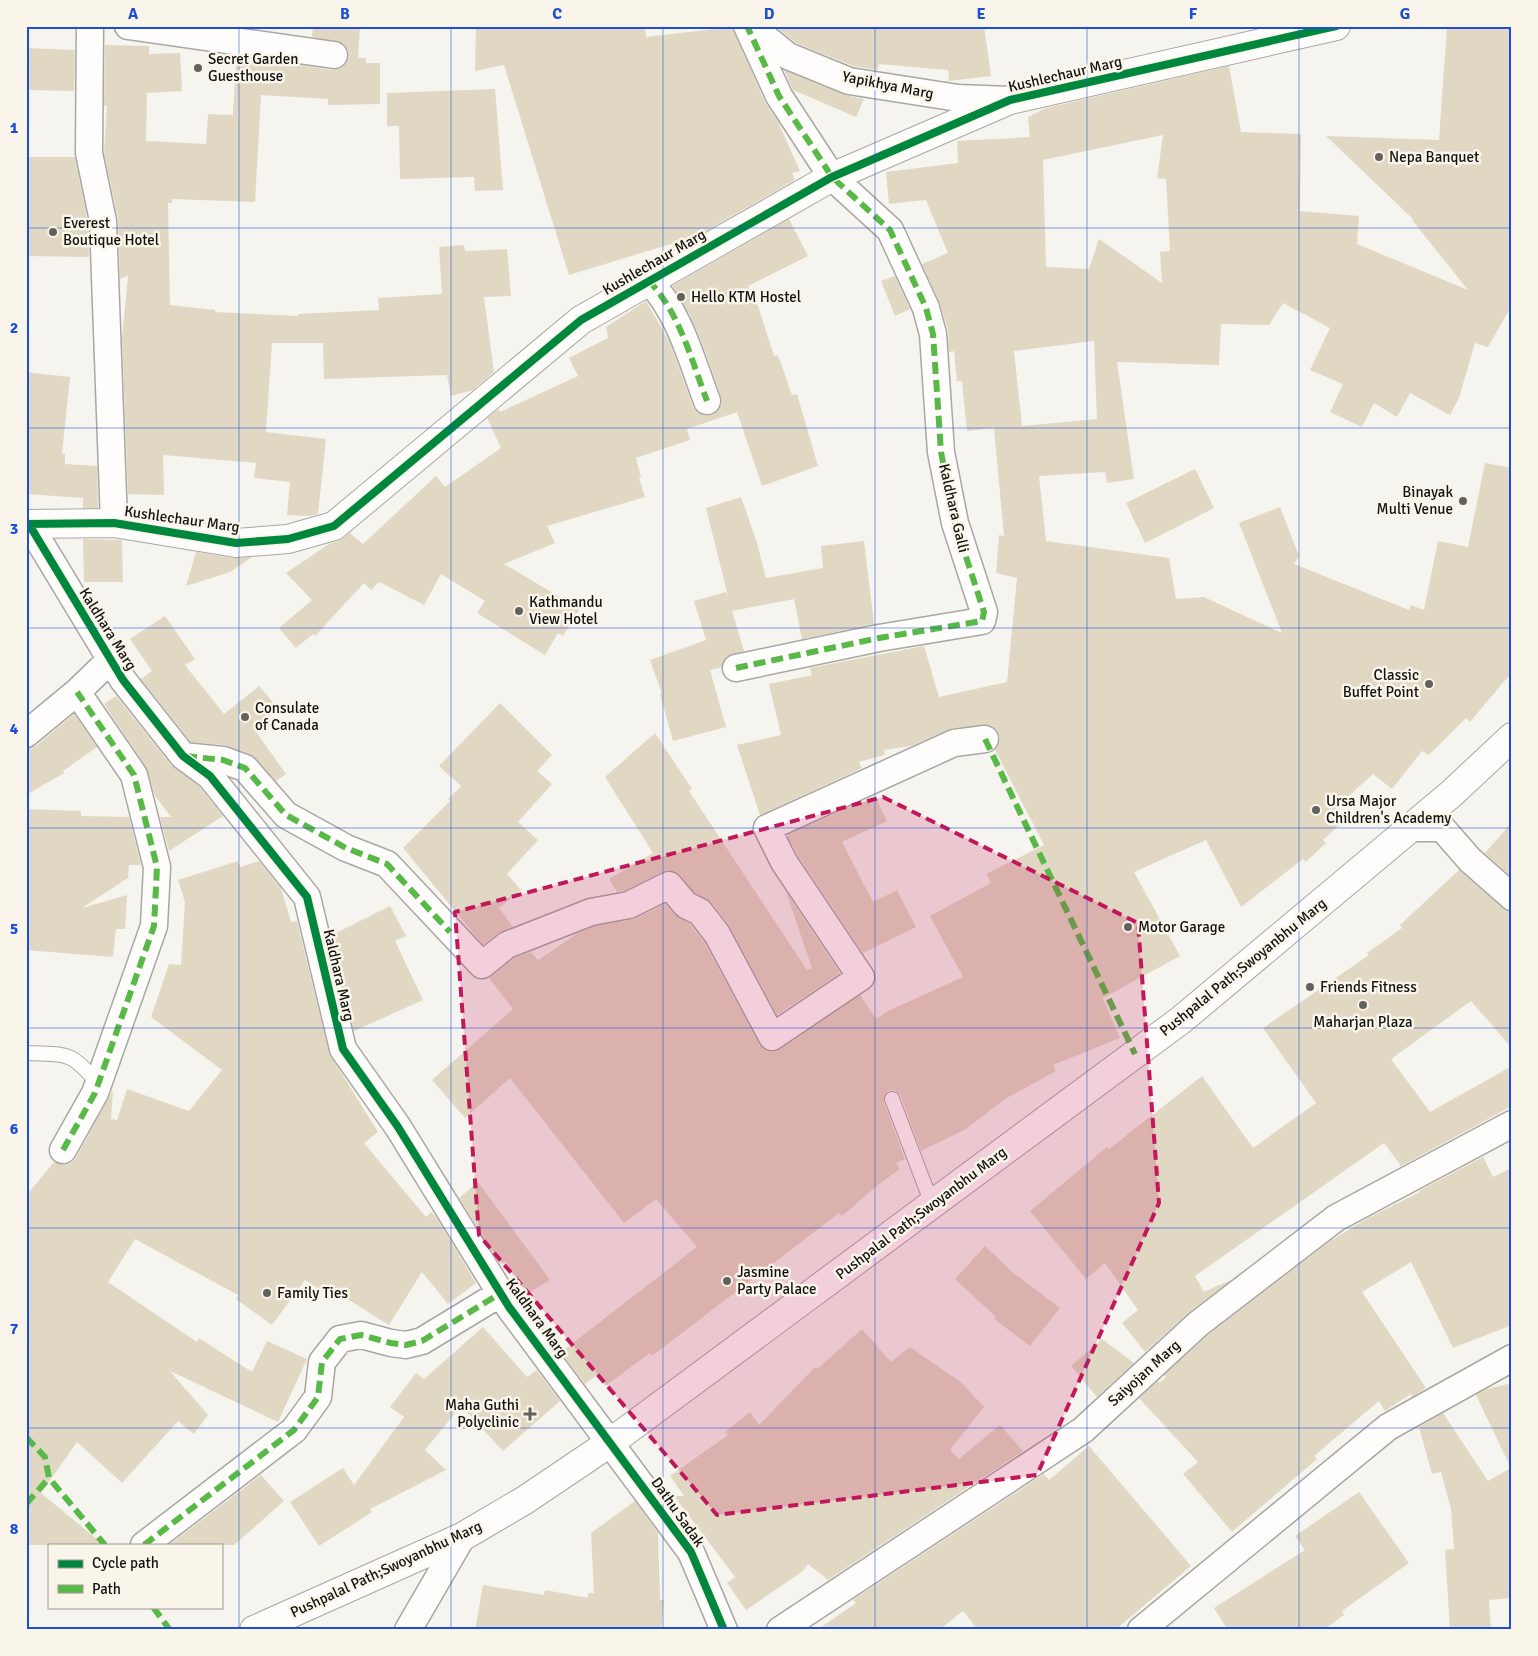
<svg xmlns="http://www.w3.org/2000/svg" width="1538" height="1656" font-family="Signika,sans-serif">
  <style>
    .building { fill: #e1d8c3; fill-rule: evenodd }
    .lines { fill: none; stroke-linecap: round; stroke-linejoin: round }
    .service-casing { stroke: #a9a7a3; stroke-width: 16 }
    .minor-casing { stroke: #a9a7a3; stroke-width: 29 }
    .tertiary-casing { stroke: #a9a7a3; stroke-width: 30 }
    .secondary-casing { stroke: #a9a7a3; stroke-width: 30 }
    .service { stroke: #fefdfc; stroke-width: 14 }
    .minor { stroke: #fefdfc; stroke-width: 26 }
    .tertiary { stroke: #fefdfc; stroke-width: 28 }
    .secondary { stroke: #fefdfc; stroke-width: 28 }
    .quiet { stroke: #58b947; stroke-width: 6; stroke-dasharray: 12 6; stroke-linecap: butt }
    .cycleway-casing { stroke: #faf5ea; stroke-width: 11 }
    .cycleway { stroke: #00873e; stroke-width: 8 }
    .marked { fill: #c2185b; fill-opacity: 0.2; stroke: #c2185b; stroke-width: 4; stroke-dasharray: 10 6; stroke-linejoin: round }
    .grid { fill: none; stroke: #1d4ed8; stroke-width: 1; stroke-opacity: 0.55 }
    .poi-dot { fill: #63615d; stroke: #faf5ea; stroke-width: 2 }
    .labels { text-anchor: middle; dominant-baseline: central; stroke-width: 5; stroke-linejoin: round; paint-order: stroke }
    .poi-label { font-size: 15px; fill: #14120f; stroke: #faf5ea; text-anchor: start }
    .street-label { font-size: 15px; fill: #14120f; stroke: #faf5ea }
    .neatline { fill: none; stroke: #1d4ed8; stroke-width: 2 }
    .grid-label { font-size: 16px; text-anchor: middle; font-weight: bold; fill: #1d4ed8 }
  </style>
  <rect width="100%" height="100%" fill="#f6f4ee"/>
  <path class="building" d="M313,26H360L358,58H366V63H380V104L328,105V99L261,95L255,202L172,199V203H168L170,305L215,310V312L298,316V314L379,310L378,298L442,294L439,247L464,245L465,251L507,249L511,296L484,297L494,372L473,390L451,396L447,375L324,379L323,343H272L266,432L326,439L318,514L310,516L287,515L290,482L254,478L256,463L163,455L164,495L128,494L122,338L128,276L120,279L118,218L104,153L107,106H104L105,45L149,46V54L180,53L182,91L147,93L146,141L206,144L208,114L233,115L236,62H276L332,70L339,69L345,65L349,57L348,50L344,44L312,37Z
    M476,26H645L646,37L732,27L765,102L778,122L800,171L792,173L795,180L697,236L569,275L504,65L475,71Z
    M775,26H984L991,76L949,81L948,70L879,64L877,70L853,66L796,43Z
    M1447,26H1512V305L1488,347L1475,343L1459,398L1450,415L1410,393L1397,417L1374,403L1362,427L1330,412L1343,384L1310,370L1330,328L1283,303L1269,325L1221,324L1219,365L1117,362L1134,479L1107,483L1105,472L1039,476L1046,541L1169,558L1176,599L1204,597L1282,633L1239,523L1280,507L1299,556L1294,564L1409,610L1411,605L1424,610L1438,541L1468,547L1485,463L1512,468V672L1470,722L1466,718L1429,755L1422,751L1392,789L1373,774L1329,814L1339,825L1323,840L1326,843L1306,862L1303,859L1241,907L1206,840L1134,872L1180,956L1103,998L1120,1038L1053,1065L1056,1071L1005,1099L966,1129L921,1151L900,1095L894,1090L888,1091L884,1097V1102L905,1159L896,1163L900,1169L878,1185L842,1216L839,1213L652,1356L650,1353L605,1386L597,1375L585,1384L561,1352L697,1247L656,1199L624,1223L510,1078L465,1118L432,1080L513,1009L489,978L515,958L531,952L538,960L578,933L595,926L635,919L665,904L675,915L690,924L704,942L759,1044L765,1050L773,1052L780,1049L860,995L876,1019L888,1011L963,977L930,916L991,883L986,874L1044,845L995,750L999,744L1000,737L997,730L990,725L952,728L911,746L884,750L885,755L859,762L862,768L760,815L737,745L781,735L769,684L812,675L810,668L924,646L939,697L1007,682L1017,578L996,573L999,535L1004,536L994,428L967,431L962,381H957L954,351L949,352L948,330L940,304L922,264L948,253L926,200L889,204L886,172L958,163L957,141L1030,137L1028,117L1046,108L1229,66L1241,132L1301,134L1300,211L1359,216L1357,244L1468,290L1412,220H1414L1326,136L1439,140ZM1163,135L1157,178L1166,179L1170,251L1160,252L1162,283L1099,239L1089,269L1046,267L1043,160ZM1094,341L1097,419L1022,426L1014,351Z
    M26,48L75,50L74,91L26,90Z
    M784,70L844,95L864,99L856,117L793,90Z
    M495,89L503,190L475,191L474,177L400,179L399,126H387V93Z
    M26,157H75L88,223L89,257L26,256Z
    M789,219L808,256L748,286L758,306L774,356L778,355L792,395L797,394L818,466L762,486L737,412L687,429L690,440L636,458L641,477L639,478L645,497L547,526L555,543L504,564L580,609L563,636L558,633L545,655L477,613L485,601L441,574L424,605L379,582L371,590L364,583L315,636L313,634L296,648L279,628L312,600L286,573L329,544L339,541L350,533L363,544L436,476L445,487L501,448L487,418L499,409L500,412L578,376L569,358L608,338L606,327L646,301L670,343L693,407L698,413L705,416L712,415L718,411L722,404L721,396L704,348L690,315L672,286Z
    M895,276L910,309L895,316L881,281Z
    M26,372L70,377L62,454H65V464L97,466L98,508H83V498L26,494Z
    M1195,469L1214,508L1145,543L1126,503Z
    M741,497L757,543L766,578L823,568L821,546L864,541L874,624L802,639L794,599L732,611L744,651L726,657L722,667L710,670L726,727L673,741L660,694H662L650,660L706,640L694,601L726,592L728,596L706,508Z
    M83,539L122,540L123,582H84Z
    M196,552L233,558L252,557L230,572L186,586Z
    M165,616L195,659L185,665L224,714L259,686L279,709L254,729L286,774L276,781L250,754L225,745L191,742L141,679L152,671L130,639Z
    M116,696L171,765L200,787L223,816L169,851L160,817H171L155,796L146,767L104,704Z
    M500,703L552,755L537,771L552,784L518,822L538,840L507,874L521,890L499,908L513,927L498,933L483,945L403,848L450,801L448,799L461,786L439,766Z
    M74,714L97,747L63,771L64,773L26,795V749L36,746Z
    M655,733L692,789L689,791L807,970L812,968L786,892L840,973L777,1015L729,925L712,903L695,893L680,875L669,870L663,871L624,891L617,892L609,879L653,853L605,777Z
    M875,796L887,821L842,842L873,902L897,890L916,927L863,953L797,854L787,835Z
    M26,809L81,811V816L129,817L141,865H129L128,878L82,908L127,895L125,929H116L113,957L26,950Z
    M1512,822V877L1485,853Z
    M238,861L240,867L259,861L281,888L291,922L297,921L329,1053L378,1132L364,1143L426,1217L431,1212L436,1217L476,1283L448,1304L422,1272L389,1325L331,1289L328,1295L305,1280L272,1325L236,1299L238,1295L135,1239L108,1282L197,1342L199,1338L252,1372L267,1341L307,1359L278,1422L170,1371L208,1415L194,1434L178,1421L122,1483L77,1442L41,1493L104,1545H26V1196L54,1162L64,1165L71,1163L76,1158L113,1090L111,1119L117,1120L127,1089L189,1111L222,1070L151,1017L169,964L181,965L185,902L178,880Z
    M1459,870L1502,908L1512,912V1048L1471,1001L1391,1059L1430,1112L1512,1066V1106L1401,1166L1384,1143L1195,1276L1204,1292L1233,1279L1189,1312L1145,1352L1122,1323L1138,1310L1105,1263L1086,1279L1030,1211L1107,1147L1109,1149L1202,1076L1253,1148L1316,1103L1263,1028L1369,955L1367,953L1402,928L1400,925Z
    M390,906L406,936L395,941L423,1000L354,1031L332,935Z
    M1483,1157L1493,1177L1512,1168V1325L1453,1348L1411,1262L1362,1292L1426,1388L1412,1397L1411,1394L1385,1411L1379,1401L1314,1456L1317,1459L1232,1532L1183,1474L1198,1462L1139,1398L1158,1381L1160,1383L1166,1377L1164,1375L1208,1335L1329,1242L1366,1219L1420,1192L1419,1191Z
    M478,1182L550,1280L527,1294L505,1261L501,1265L459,1198Z
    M985,1246L1011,1271L1060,1308L1030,1346L994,1319L996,1317L955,1279Z
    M483,1327L527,1377L537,1370L560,1401L503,1451L461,1406L425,1450L446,1470L370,1509L372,1512L319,1546L290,1502L343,1468L354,1485L404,1417L390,1407L416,1373L424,1379Z
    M862,1329L891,1362L910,1347L962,1383L984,1407L950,1450L959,1459L1000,1425L1023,1451L828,1580L808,1564L803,1571L746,1610L727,1583L735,1577L674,1496H684L670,1476L728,1435L725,1432L750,1412L759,1425L815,1367L817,1369Z
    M1102,1339L1134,1363L1097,1397L1071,1366Z
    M1512,1383V1598L1489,1600L1491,1629L1450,1630L1445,1550L1454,1549L1451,1509L1441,1472L1432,1474L1419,1427L1443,1413L1488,1481L1511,1468L1476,1395L1487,1389Z
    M1089,1446L1191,1566L1115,1630H978L963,1611L939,1630H817L856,1603L853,1600L1044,1474L1049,1480Z
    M261,1475L284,1501L234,1545H169Z
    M1359,1492L1409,1563L1342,1611L1344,1615L1323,1630H1228L1214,1608L1305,1550L1295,1536Z
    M635,1501L658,1533L660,1600H664L661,1630H475L483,1585L544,1595L545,1590L588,1598V1593H594L591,1533Z"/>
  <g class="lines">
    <g class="service-casing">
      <path id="service" d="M26,1053C68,1055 69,1050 98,1083
        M892,1099L932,1204"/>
    </g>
    <g class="minor-casing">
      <path id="minor" d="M90,26L89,153L103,221L114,523
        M128,26L334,55
        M751,26L788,56L849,81L958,98L1010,100
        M648,280C680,313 691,359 707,401
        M30,526L123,680L183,756L210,776L307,897L343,1049L398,1127L509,1307L691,1552L724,1630
        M736,668L879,638L982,621L984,612L955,523L941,452L933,334L926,308L890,230L832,177L779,96L747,26
        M26,734L77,692L110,660
        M183,756L223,760L245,768L286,815L346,848L387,864L482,965L507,945L591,912L629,905L669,885L686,905L700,912L717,934L772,1037L861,977L784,862L767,828L954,743L985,739
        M1408,828H1442L1470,860L1512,897
        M63,1150L95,1093L154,926L157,867L134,775L77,692
        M144,1545L294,1430L318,1397L322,1362L340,1339L361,1335L391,1343L406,1345L422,1341L501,1293
        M408,1630L462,1537
        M780,1630L1083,1430L1198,1324L1336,1218L1512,1124
        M1141,1630L1388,1427L1512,1358"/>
    </g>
    <g class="tertiary-casing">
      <path id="tertiary" d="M26,524L114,523L236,543L288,539L334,526L581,320L832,177L1010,100L1336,26"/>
    </g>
    <g class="secondary-casing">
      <path id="secondary" d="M254,1630L462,1537L525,1500L611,1442L1181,1020L1451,794L1512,737"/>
    </g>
    <use href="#service" class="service"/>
    <use href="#minor" class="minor"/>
    <use href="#tertiary" class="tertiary"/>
    <use href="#secondary" class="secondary"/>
    <path class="quiet" d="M648,280C680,313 691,359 707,401
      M736,668L879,638L982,621L984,612L955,523L941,452L933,334L926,308L890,230L832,177L779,96L747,26
      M985,739L1135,1054
      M185,756L223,760L245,768L286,815L346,848L387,864L450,932
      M63,1150L95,1093L154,926L157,867L134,775L77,692
      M26,1272V1274
      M26,1437L45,1457L49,1478L105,1545
      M26,1504L49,1478
      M144,1545L294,1430L318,1397L322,1362L340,1339L361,1335L391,1343L406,1345L422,1341L501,1293
      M153,1607L170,1630"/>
    <g class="cycleway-casing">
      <path id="cycleway" d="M26,524L114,523L236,543L288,539L334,526L581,320L832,177L1010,100L1336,26
        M30,526L123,680L183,756L210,776L307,897L343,1049L398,1127L509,1307L691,1552L724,1630"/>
    </g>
    <use href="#cycleway" class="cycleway"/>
  </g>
  <path class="marked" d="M883,797L1138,923L1159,1203L1037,1475L717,1515L479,1235L455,912Z"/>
  <path class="grid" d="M239,26V1630M451,26V1630M663,26V1630M875,26V1630M1087,26V1630M1299,26V1630M26,228H1512M26,428H1512M26,628H1512M26,828H1512M26,1028H1512M26,1228H1512M26,1428H1512"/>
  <g class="poi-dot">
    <circle cx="198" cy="68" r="5"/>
    <circle cx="1379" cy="157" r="5"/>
    <circle cx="53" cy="232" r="5"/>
    <circle cx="681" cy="297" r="5"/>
    <circle cx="1463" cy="501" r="5"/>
    <circle cx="519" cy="611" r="5"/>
    <circle cx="1429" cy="684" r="5"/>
    <circle cx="245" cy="717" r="5"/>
    <circle cx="1316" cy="810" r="5"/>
    <circle cx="1128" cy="927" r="5"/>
    <circle cx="1310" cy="987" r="5"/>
    <circle cx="1363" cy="1005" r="5"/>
    <circle cx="727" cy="1281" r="5"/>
    <circle cx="267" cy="1293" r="5"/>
    <path d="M527.5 1406.5h5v5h5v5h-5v5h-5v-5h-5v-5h5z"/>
  </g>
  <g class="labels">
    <g class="poi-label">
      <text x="208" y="59">Secret Garden<tspan x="208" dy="17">Guesthouse</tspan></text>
      <text x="1389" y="157">Nepa Banquet</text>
      <text x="63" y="223">Everest<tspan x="63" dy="17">Boutique Hotel</tspan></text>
      <text x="691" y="297">Hello KTM Hostel</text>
      <text x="1453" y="492" text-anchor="end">Binayak<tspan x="1453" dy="17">Multi Venue</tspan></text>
      <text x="529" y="602">Kathmandu<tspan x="529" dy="17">View Hotel</tspan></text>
      <text x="1419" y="675" text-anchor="end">Classic<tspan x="1419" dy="17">Buffet Point</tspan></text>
      <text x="255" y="708">Consulate<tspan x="255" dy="17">of Canada</tspan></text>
      <text x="1326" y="801">Ursa Major<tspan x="1326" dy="17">Children's Academy</tspan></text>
      <text x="1138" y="927">Motor Garage</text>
      <text x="1320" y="987">Friends Fitness</text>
      <text x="1363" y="1022" text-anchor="middle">Maharjan Plaza</text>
      <text x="737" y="1272">Jasmine<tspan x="737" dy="17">Party Palace</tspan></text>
      <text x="277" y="1293">Family Ties</text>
      <text x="519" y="1405" text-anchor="end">Maha Guthi<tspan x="519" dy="17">Polyclinic</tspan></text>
    </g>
    <g class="street-label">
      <text transform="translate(1065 74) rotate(-13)">Kushlechaur Marg</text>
      <text transform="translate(888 85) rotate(11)">Yapikhya Marg</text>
      <text transform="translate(654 262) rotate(-30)">Kushlechaur Marg</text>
      <text transform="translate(954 508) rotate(77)">Kaldhara Galli</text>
      <text transform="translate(182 519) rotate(8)">Kushlechaur Marg</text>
      <text transform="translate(108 629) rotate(58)">Kaldhara Marg</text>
      <text transform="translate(1243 967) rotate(-39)">Pushpalal Path;Swoyanbhu Marg</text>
      <text transform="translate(339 975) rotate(77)">Kaldhara Marg</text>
      <text transform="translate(921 1213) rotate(-37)">Pushpalal Path;Swoyanbhu Marg</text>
      <text transform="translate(537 1318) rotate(54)">Kaldhara Marg</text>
      <text transform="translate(1144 1373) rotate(-42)">Saiyojan Marg</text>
      <text transform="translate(678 1512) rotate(55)">Dathu Sadak</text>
      <text transform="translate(386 1569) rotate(-25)">Pushpalal Path;Swoyanbhu Marg</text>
    </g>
  </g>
  <rect width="1538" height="1656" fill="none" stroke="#faf5ea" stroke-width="55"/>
  <rect x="48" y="1544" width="175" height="65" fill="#faf5ea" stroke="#9e9a92"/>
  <rect x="58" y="1560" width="25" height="8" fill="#00873e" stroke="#9e9a92"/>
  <text x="92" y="1568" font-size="15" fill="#14120f">Cycle path</text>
  <rect x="58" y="1585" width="25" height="8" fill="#58b947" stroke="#9e9a92"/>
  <text x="92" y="1594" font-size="15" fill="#14120f">Path</text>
  <rect x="28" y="28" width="1482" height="1600" class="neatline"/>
  <g class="grid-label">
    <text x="133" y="19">A</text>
    <text x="345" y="19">B</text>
    <text x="557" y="19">C</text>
    <text x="769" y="19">D</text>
    <text x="981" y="19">E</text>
    <text x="1193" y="19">F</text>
    <text x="1405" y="19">G</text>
    <text x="14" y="133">1</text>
    <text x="14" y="333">2</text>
    <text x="14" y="534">3</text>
    <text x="14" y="734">4</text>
    <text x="14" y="934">5</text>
    <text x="14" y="1134">6</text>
    <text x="14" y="1334">7</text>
    <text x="14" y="1534">8</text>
  </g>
</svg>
